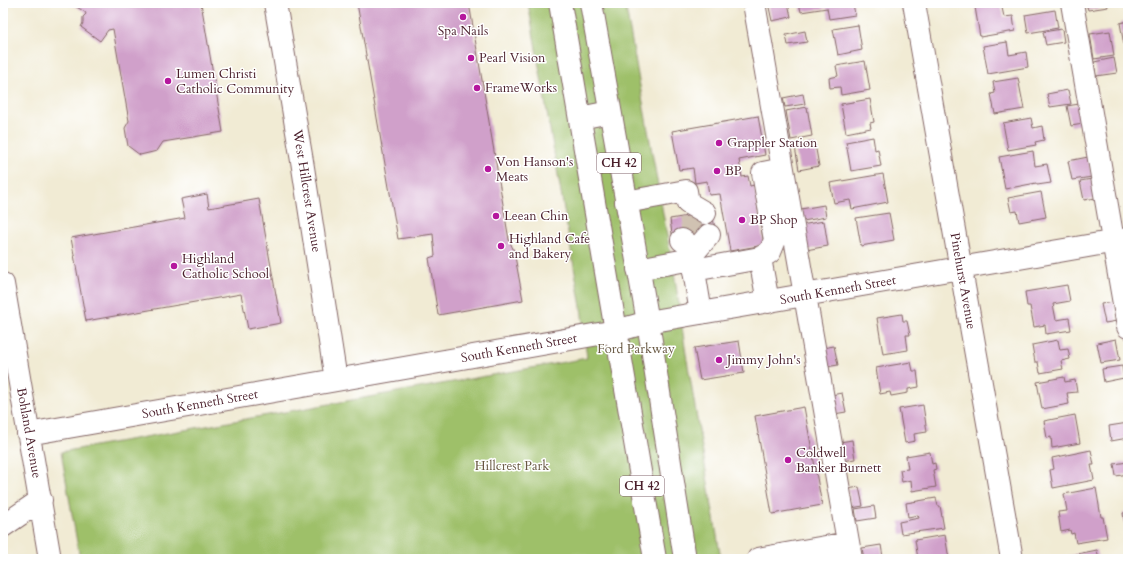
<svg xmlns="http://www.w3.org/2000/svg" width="1131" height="562" font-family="Cardo,serif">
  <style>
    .green { fill: #9ec069; stroke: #74704a }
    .building { fill: #d0a0ca }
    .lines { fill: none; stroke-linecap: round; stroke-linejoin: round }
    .minor-tunnel { stroke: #d0c2b2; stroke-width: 22; stroke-dasharray: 22 11; stroke-linecap: butt }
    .minor-casing { stroke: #846666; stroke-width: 24 }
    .major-casing { stroke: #846666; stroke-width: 24 }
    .minor { stroke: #fff; stroke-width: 22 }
    .major { stroke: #fff; stroke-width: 22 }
    .poi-dot { fill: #b5179e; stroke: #fff; stroke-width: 1.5 }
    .labels { text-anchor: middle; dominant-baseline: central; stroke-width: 3; stroke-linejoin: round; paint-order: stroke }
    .shield { fill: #fff; stroke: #80626b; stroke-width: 1 }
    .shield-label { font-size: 12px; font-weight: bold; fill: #4a1f2b }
    .poi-label { font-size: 13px; fill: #4a1f2b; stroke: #fff; text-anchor: start }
    .street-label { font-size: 13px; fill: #4a1f2b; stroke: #fff }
    .park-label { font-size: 13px; fill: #675741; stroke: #fff }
  </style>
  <rect width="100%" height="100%" fill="#fff"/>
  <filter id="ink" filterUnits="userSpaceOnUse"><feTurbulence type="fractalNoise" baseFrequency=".025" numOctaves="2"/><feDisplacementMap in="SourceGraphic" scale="8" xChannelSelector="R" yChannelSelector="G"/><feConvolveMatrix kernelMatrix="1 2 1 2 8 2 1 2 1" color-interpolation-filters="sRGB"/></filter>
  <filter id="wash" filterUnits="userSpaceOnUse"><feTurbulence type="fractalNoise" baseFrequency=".012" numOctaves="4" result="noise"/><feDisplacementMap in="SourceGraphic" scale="16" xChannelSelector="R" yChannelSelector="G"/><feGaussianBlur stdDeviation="0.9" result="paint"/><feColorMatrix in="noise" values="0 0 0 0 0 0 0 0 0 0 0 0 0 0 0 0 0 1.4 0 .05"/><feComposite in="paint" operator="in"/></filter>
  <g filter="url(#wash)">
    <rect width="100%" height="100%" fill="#f1ebd4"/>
    <path class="green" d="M528,3H625L676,285L686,354L721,559H80L61,452L587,358L581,307Z"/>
    <g id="blocks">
      <path class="building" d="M70,3H201L223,132L163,142L157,151L140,155L128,146L125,128L129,121L113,29L108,30L100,41L81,27L83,23V17L86,14L85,12Z
        M357,3H469L509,240L514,251L523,300L438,315L429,258L435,256L433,234L398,239Z
        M768,3H788L791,17L772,21Z
        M799,3H853L855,15L829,19L827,8L801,12Z
        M998,3H1001L1004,17L1013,16L1015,31L980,37L975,7Z
        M1086,3H1107L1108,7L1088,10Z
        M1055,10L1058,28L1028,33L1025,15Z
        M1128,21V45H1124L1120,23Z
        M858,25L862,50L838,55L833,29Z
        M1062,29L1064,42L1046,45L1043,32Z
        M805,31L807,42L788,45L786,35Z
        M1110,31L1114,56L1094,59L1090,34Z
        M1007,42L1009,55L1026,52L1028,67L988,74L983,46Z
        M1114,58L1117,73L1096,76L1094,62Z
        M865,61L870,90L841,95L840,87L830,88L829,78L838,76L836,66Z
        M1018,78L1024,109L995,114L991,94L995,93L993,82Z
        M1068,90L1071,104L1050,107L1047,94Z
        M803,94L805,104L785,107L783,98Z
        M870,99L874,122L870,123L871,128L846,133L841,104Z
        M1079,104L1083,124L1071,126L1067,106Z
        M807,107L812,136L791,140L786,111Z
        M758,116L765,155L739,160L742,177L748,176L750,186L754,185L764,245L730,251L720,194L709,195L707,181L695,183L693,168L679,170L672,131Z
        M1031,118L1033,128L1042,126L1044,140L1035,142L1036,145L1008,150L1003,123Z
        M873,137L875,150L878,149L881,166L851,171L846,142Z
        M815,144L819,166L799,170L795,147Z
        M1033,151L1035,166L1047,164L1051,183L1037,185L1036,183L1005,189L999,157Z
        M1088,157L1092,177L1072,180L1068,161Z
        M883,174L888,202L852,209L850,200L834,203L830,183Z
        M1092,179L1096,198L1084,200L1080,181Z
        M1041,192L1046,217L1019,222L1017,211L1011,212L1008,198Z
        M207,194L209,208L259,199L281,323L248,329L241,294L86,321L71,238L185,218L181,199Z
        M824,205L826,217L803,221L801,209Z
        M712,212L716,234L673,241L670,219Z
        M889,213L894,240L861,246L856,218Z
        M824,221L828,246L806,250L801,225Z
        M1067,285L1070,301L1053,304L1056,320L1069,318L1071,330L1046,334L1045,325L1034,327L1030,306H1027L1025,292Z
        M1114,302L1117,321L1105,323L1101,304Z
        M902,314L903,321H907L910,335H906L908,350L883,354L877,318Z
        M1116,339L1120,360L1101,363L1097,343Z
        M1058,340L1060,350L1068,349L1070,359L1061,361L1063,369L1040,373L1038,362H1035L1032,345Z
        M739,341L744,373L700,380L694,348Z
        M834,346L838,365L826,367L823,348Z
        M911,362L913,371H917L919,387L908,389V393L891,396L890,392L880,394L876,368Z
        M1122,366L1124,378L1104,382L1102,369Z
        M1064,377L1065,382L1075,380L1077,392L1067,393L1069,404L1042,409L1037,382Z
        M842,393L846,412L834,414L831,395Z
        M923,405L927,432L914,434L915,441L905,443L899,409Z
        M804,407L822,505L772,514L755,416Z
        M1075,415L1080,443L1052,448L1051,437L1047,438L1044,421Z
        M1128,423V438L1111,441L1109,426Z
        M852,440L855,459L843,461L840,442Z
        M1091,450L1094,465H1091L1094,480L1053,488L1050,470L1054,469L1052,458Z
        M930,452L932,464L935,463L936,469L933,470L936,487L912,491L911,480L902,482L900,470L908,469L906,456Z
        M1128,462V474L1116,476L1114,464Z
        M859,487L863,506L851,508L848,489Z
        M1096,488L1101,517H1103L1107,538L1076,543L1074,533L1071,534L1070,530L1061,532L1058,512L1067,511L1064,494Z
        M936,498L938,506H940L944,528L901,534L899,522L919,518L918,515L908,517L906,503Z
        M874,506L876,518L857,521L855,509Z
        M1128,512V538H1127L1123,513Z
        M945,535L949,559H918L915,540Z
        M881,545L883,557L864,559L862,548Z
        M1097,550L1099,559H1067V556Z"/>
    </g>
  </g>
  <g filter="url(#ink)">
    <use href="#blocks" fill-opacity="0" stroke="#846666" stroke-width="1"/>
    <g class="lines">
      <path class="minor-tunnel" d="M690,216L694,237"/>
      <g class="minor-casing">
        <path id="minor" d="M275,3L302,161L336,380
          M754,3L851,559
          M914,3L1012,559
          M1072,3L1128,327
          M580,118L610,112
          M626,202L686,191L688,203L705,213
          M682,240L696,250L709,235
          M760,258L770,252L775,240L763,173L783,169
          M638,269L692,259L701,313
          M694,270L760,258L768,302
          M3,284L50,559
          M28,434L616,331L648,322L1128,239
          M3,526L41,500
          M758,559L848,543"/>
      </g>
      <g class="major-casing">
        <path id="major" d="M560,3L655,559
          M591,3L648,322L685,559"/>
      </g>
      <use href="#minor" class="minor"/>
      <use href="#major" class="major"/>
    </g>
  </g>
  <g class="poi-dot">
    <circle cx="463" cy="17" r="4"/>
    <circle cx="471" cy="58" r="4"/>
    <circle cx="168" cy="81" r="4"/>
    <circle cx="477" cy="88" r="4"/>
    <circle cx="719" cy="143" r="4"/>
    <circle cx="488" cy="169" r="4"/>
    <circle cx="717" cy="171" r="4"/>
    <circle cx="496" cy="216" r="4"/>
    <circle cx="742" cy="220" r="4"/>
    <circle cx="501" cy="246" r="4"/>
    <circle cx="174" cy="266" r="4"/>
    <circle cx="719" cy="360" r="4"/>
    <circle cx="788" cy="460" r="4"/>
  </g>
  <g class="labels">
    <g class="shield">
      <rect x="597" y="153" width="44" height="20" rx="3"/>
      <rect x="620" y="476" width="44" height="20" rx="3"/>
    </g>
    <g class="shield-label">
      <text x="619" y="163">CH 42</text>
      <text x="642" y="486">CH 42</text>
    </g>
    <g class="poi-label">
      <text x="463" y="31" text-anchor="middle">Spa Nails</text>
      <text x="479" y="58">Pearl Vision</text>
      <text x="176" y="74">Lumen Christi<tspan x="176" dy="15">Catholic Community</tspan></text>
      <text x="485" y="88">FrameWorks</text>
      <text x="727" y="143">Grappler Station</text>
      <text x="496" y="162">Von Hanson's<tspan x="496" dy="15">Meats</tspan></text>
      <text x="725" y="171">BP</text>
      <text x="504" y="216">Leean Chin</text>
      <text x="750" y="220">BP Shop</text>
      <text x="509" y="239">Highland Cafe<tspan x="509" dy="15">and Bakery</tspan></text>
      <text x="182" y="259">Highland<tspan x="182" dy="15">Catholic School</tspan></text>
      <text x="727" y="360">Jimmy John's</text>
      <text x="796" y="453">Coldwell<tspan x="796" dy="15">Banker Burnett</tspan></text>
    </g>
    <g class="street-label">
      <text transform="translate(307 191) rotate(81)">West Hillcrest Avenue</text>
      <text transform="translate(963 281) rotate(80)">Pinehurst Avenue</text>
      <text transform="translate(838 290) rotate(-10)">South Kenneth Street</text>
      <text transform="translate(519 348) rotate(-10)">South Kenneth Street</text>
      <text transform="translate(200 404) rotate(-10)">South Kenneth Street</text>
      <text transform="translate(29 433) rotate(80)">Bohland Avenue</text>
    </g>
    <g class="park-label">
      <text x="636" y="349">Ford Parkway</text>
      <text x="512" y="466">Hillcrest Park</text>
    </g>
  </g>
  <rect width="1131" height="562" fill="none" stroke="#fff" stroke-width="16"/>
</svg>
